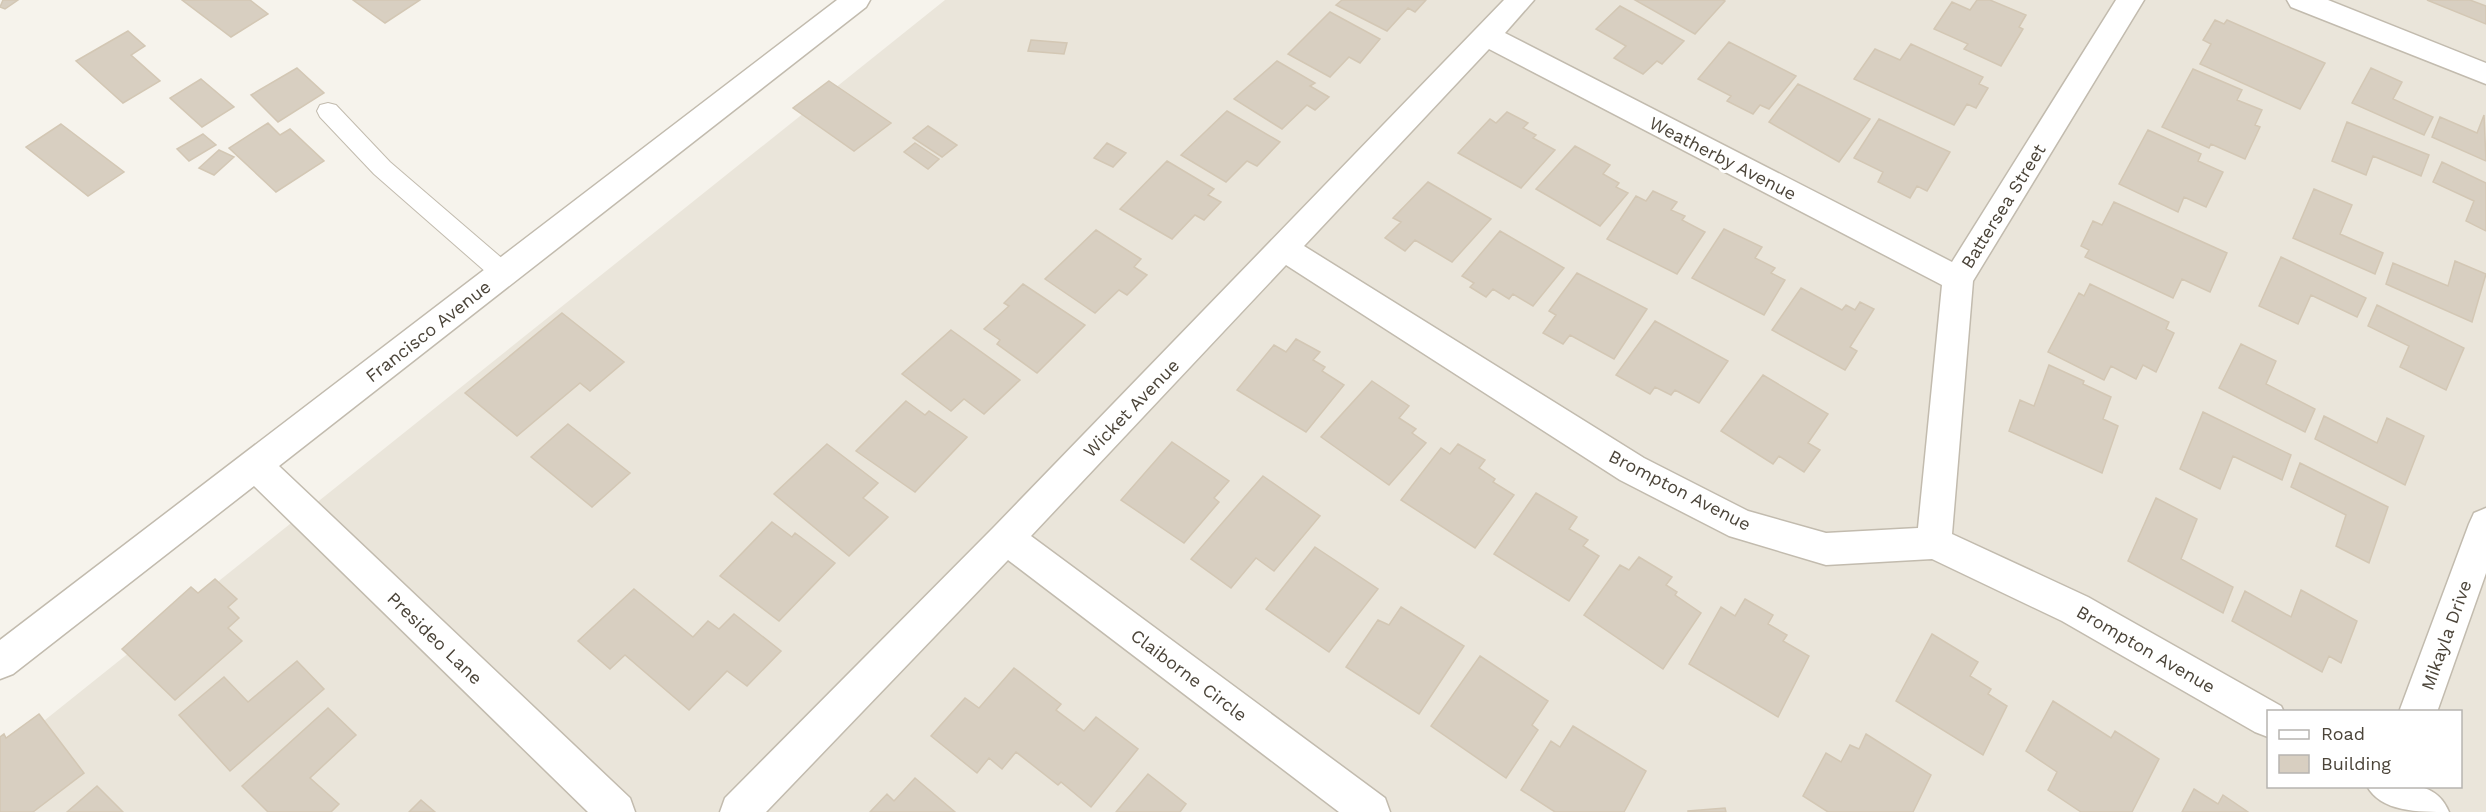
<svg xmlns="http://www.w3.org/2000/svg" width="2486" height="812" font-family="'Work Sans',sans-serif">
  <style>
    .residential { fill: #eae5da; fill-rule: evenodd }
    .building { fill: #d8cfc1; stroke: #d3c7b4; stroke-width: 1.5 }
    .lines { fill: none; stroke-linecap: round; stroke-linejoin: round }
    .service-casing { stroke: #c2bbae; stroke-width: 2 }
    .minor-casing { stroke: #c2bbae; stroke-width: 3 }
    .service { fill: #fff; fill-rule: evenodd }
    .minor { fill: #fff; fill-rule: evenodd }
    .labels { text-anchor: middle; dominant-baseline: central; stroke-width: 6; stroke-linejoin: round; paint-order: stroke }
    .street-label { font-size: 18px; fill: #4b4439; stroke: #fff }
  </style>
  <rect width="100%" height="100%" fill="#f6f3ec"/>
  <path class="residential" d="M945,0H2486V812H0V756ZM2268,712H2460V786H2268Z"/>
  <path class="building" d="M3,0H18L5,9L0,7Z
    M182,0H250L268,14L231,37Z
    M353,0H420L385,23Z
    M1342,0H1426L1415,12L1408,8L1387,31L1336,5Z
    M1635,0H1723L1725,1L1695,34Z
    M1977,0H1990L2026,15L2019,27L2023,29L2001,66L1964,49L1968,44L1934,29L1952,2L1970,10Z
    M2427,0H2470L2486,6V24Z
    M1620,6L1684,41L1662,64L1657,61L1643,74L1614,58L1626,46L1596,29Z
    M1330,12L1380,39L1360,63L1349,57L1330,77L1288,54Z
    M2215,20L2224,24L2227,20L2325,63L2300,109L2200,64L2211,44L2203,40Z
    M128,31L145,46L131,55L160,81L123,103L76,61Z
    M1031,40L1067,43L1064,54L1028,51Z
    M1729,42L1796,76L1769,109L1760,105L1753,114L1727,101L1731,96L1698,79Z
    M1911,44L1983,77L1979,84L1988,88L1976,108L1967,104L1954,125L1854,79L1875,49L1900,60Z
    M1277,61L1315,83L1310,86L1329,97L1315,110L1307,105L1282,129L1234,99Z
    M297,68L324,93L278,122L251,95Z
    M2371,68L2402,82L2393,99L2433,117L2424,135L2352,103Z
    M2193,69L2242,90L2237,100L2262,110L2255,125L2260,127L2245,159L2211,144L2209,148L2162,127Z
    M201,79L234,107L202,127L170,98Z
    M829,81L891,123L854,151L793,108Z
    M1798,84L1870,119L1839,162L1769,122Z
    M1227,111L1280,142L1257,166L1247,161L1226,182L1181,155Z
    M1507,112L1528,123L1523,128L1536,135L1533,138L1555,150L1521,188L1458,153L1490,119L1496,123Z
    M2484,115L2486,161L2432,137L2440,117L2477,133Z
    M1879,119L1950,152L1927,191L1917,186L1910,198L1878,182L1883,172L1854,158Z
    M2347,122L2429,155L2421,176L2373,156L2366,175L2332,161Z
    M268,123L280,135L290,129L324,161L276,192L229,148Z
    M61,124L124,172L88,196L26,147Z
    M928,126L957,145L942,157L913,138Z
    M2148,130L2201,154L2198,161L2223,172L2206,207L2184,197L2178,212L2119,184Z
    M203,134L216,145L189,161L177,149Z
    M915,143L939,159L928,169L904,152Z
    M1107,143L1126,153L1113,167L1094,158Z
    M1575,146L1610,165L1603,174L1619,183L1616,187L1628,193L1600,226L1536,189Z
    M219,150L234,157L214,175L199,168Z
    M1167,161L1214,189L1208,195L1221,202L1204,220L1195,215L1172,239L1120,209Z
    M2442,162L2486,183V231L2466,221L2474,201L2433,182Z
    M1428,182L1491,219L1452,262L1415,240L1405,251L1385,238L1401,222L1393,218Z
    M2314,189L2352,205L2340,234L2383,253L2375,274L2293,238Z
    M1653,191L1677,202L1671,210L1685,216L1682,220L1705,232L1677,274L1607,239L1636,196L1646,201Z
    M2114,202L2227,253L2210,292L2182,279L2173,298L2085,257L2089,250L2081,246L2093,221L2102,225Z
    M1724,229L1762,247L1755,258L1775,268L1771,273L1785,280L1764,315L1692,278Z
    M1096,230L1141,259L1134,267L1147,275L1127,295L1119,290L1095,313L1045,279Z
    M1500,231L1564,268L1533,306L1513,294L1509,299L1493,289L1486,297L1470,287L1474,283L1462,276Z
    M2281,257L2366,298L2357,317L2311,295L2298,324L2259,306Z
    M2455,261L2486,274L2472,322L2386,284L2393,263L2448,286Z
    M1577,273L1647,309L1614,359L1570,335L1563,344L1543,333L1556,315L1549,311Z
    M1023,284L1085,325L1037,373L997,344L1000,340L984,329L1009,306L1004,303Z
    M2090,284L2169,322L2166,329L2174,333L2156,372L2143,365L2136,379L2111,366L2104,380L2048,352L2079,293L2084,296Z
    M1801,288L1842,310L1846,305L1855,310L1860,302L1874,309L1850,347L1857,351L1845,370L1772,330Z
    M2377,305L2464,348L2446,390L2400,367L2409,346L2368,326Z
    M562,313L624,362L590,391L580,383L517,436L465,393Z
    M1655,321L1728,361L1699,403L1675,390L1671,395L1655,387L1650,394L1616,375Z
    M951,330L1020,380L984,414L964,399L951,411L902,374Z
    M1296,339L1320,352L1313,360L1325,367L1322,371L1344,385L1306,432L1237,390L1274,345L1286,352Z
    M2241,344L2276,361L2266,384L2315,409L2305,432L2219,388Z
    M2049,365L2084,381L2083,384L2111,397L2103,419L2118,426L2102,473L2009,431L2020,400L2034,406Z
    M1763,375L1828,414L1808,443L1820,450L1804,472L1779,456L1773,464L1721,431Z
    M1372,381L1409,406L1399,418L1416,429L1412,433L1426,443L1389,485L1321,437Z
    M906,401L925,415L929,411L967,437L915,492L856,451Z
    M2203,412L2291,455L2282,480L2233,456L2220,489L2180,469Z
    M2324,416L2377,443L2387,418L2424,436L2405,485L2315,439Z
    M568,424L630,473L592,507L531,457Z
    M1172,442L1229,481L1214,498L1219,502L1184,543L1121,500Z
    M827,444L878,483L863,498L888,517L849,556L774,494Z
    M1458,444L1485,460L1479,468L1495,479L1493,482L1514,495L1475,548L1401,500L1441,448L1450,454Z
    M2300,463L2388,507L2369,563L2336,546L2346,515L2291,487Z
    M1263,476L1320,516L1274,571L1256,558L1231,588L1191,559Z
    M1536,493L1577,517L1569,529L1588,540L1583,546L1599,556L1569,601L1494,554Z
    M2156,498L2197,519L2181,559L2233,587L2223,613L2128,561Z
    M772,522L792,537L795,533L835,563L779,621L720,576Z
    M1315,547L1378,589L1329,652L1266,609Z
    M1639,557L1672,577L1666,585L1677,592L1675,595L1701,613L1663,669L1584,615L1620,565L1629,570Z
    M215,579L237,599L228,607L239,618L228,628L242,641L175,700L122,649L191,587L198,593Z
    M634,589L693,637L708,621L719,629L734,614L781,651L747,686L727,671L689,710L625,655L610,669L578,641Z
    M2301,590L2357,621L2341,663L2329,656L2322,672L2232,621L2245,591L2291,617Z
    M1745,599L1773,615L1768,624L1787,635L1783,641L1809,656L1778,717L1689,664L1721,607L1735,616Z
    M1401,607L1464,646L1419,714L1346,667L1378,620L1389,625Z
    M1932,634L1978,662L1970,676L1991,689L1988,694L2007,706L1983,755L1896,701Z
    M1480,656L1548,701L1532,725L1538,730L1506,778L1431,726Z
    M297,661L324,689L230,771L179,715L224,677L248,702Z
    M1014,668L1061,704L1056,710L1084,731L1096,717L1138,749L1091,807L1061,782L1058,785L1016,752L1002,769L989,758L977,773L931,736L965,698L979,708Z
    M2053,701L2111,738L2115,731L2159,759L2132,812H2081L2048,790L2057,772L2026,751Z
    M328,708L356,735L310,778L339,804L331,812H268L242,786Z
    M39,714L84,773L33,812H0V737L4,734L6,738Z
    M1573,726L1646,771L1624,812H1555L1521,790L1551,741L1560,747Z
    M1866,734L1931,775L1913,812H1828L1803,796L1826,753L1841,762L1850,745L1859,749Z
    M1148,774L1186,804L1180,812H1116Z
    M915,778L955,812H870L887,794L894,801Z
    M97,786L123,812H67Z
    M2194,789L2218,804L2223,795L2248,812H2182Z
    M421,800L435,812H409Z
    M1725,808L1726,812H1688V811Z"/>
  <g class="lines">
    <g class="service-casing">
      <path id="service" d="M328,103L336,105L390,162L511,266L515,273L511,280L503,283L495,280L374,174L320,117L317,111L320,105Z"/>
    </g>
    <g class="minor-casing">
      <path id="minor" d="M837,0H870L866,7L279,466L630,798L635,812H588L254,486L13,674L0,679V640Z
        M1504,0H1534L1505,33L1952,262L2116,0H2144L1973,281L1952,534L2088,597L2281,706L2284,712H2268V737L2255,732L2062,621L1932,559L1826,565L1729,536L1620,480L1286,265L1031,536L1385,798L1390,812H1339L1008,560L766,812H720L725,798L994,527ZM1489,49L1942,285L1918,528L1826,533L1748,511L1644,458L1304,246Z
        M2287,0H2328L2486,63V84L2291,7Z
        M2486,508V573L2437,712H2399L2469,524L2474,513Z
        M2367,786C2399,786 2435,777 2449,812C2418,812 2381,812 2367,786Z"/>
    </g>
    <use href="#service" class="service"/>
    <use href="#minor" class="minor"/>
  </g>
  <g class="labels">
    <g class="street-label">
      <text transform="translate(1723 158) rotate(27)">Weatherby Avenue</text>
      <text transform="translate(2003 206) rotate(-58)">Battersea Street</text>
      <text transform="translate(428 331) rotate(-38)">Francisco Avenue</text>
      <text transform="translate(1131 408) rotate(-46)">Wicket Avenue</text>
      <text transform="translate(1680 490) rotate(27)">Brompton Avenue</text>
      <text transform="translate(2446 635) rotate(-70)">Mikayla Drive</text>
      <text transform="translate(435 638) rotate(44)">Presideo Lane</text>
      <text transform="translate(2146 649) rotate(30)">Brompton Avenue</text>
      <text transform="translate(1189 675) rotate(37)">Claiborne Circle</text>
    </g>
  </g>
  <rect x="2267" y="710" width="195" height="78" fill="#ffffff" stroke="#b7b4b0" stroke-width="1.5"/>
  <rect x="2279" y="730" width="30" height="9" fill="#ffffff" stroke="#b7b4b0" stroke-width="1.5"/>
  <text x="2321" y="740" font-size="18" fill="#4b4439">Road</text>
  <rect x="2279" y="755" width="30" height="18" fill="#d8cfc1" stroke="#b7b4b0" stroke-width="1.5"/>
  <text x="2321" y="770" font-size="18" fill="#4b4439">Building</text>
</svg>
